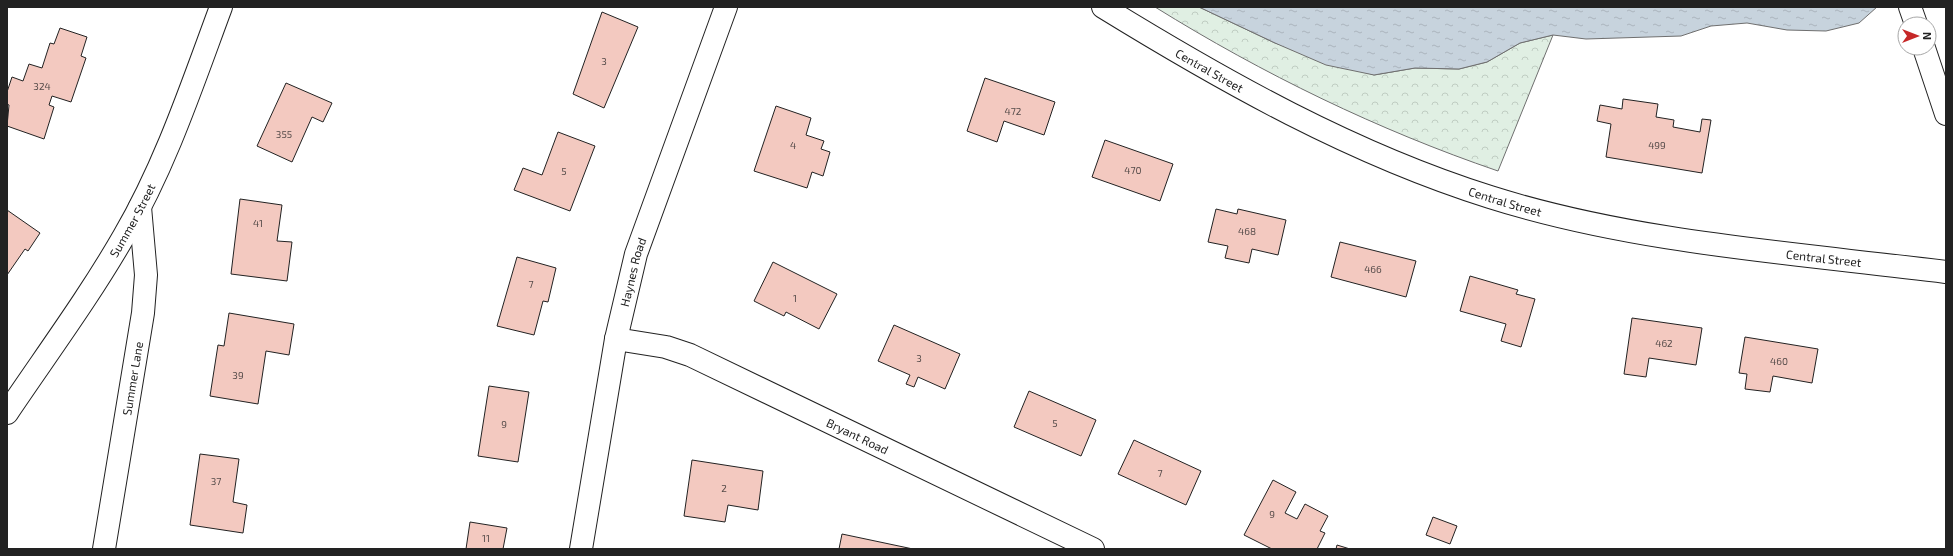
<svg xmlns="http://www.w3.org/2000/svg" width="1953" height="556" font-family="'Exo 2',sans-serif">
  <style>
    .park { fill: url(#park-crowns); stroke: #6f6f6f }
    .water { fill: url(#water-ripples); stroke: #6f6f6f }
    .building { fill: #f3c9c0; stroke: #222 }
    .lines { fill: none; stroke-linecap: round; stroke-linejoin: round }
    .minor-casing { stroke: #222; stroke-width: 24 }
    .tertiary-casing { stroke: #222; stroke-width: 24 }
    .secondary-casing { stroke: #222; stroke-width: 24 }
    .motorway-casing { stroke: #222; stroke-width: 24 }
    .minor { stroke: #fff; stroke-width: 22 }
    .tertiary { stroke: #fff; stroke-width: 22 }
    .secondary { stroke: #fff; stroke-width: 22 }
    .motorway { stroke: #fff; stroke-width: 22 }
    .labels { text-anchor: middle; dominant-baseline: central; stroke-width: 3; stroke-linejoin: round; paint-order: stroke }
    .number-label { font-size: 10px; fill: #564c4a }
    .street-label { font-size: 12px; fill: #222; stroke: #fff }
  </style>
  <defs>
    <pattern id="park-crowns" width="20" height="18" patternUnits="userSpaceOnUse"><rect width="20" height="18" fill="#e0efe3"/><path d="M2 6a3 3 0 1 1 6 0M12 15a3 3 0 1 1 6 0" fill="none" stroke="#c0cdc2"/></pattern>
    <pattern id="water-ripples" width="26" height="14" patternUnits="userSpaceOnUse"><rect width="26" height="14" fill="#c7d3dd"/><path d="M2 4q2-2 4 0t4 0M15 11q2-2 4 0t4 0" fill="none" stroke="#abb5bd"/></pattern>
  </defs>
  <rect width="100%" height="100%" fill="#fff"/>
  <path class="park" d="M1155,7H1199L1275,43L1374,75L1415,68L1459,69L1487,62L1520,43L1553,35L1498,171C1378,130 1263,74 1155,7Z"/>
  <path class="water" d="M1199,7H1877L1859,23L1826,31L1787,30L1747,23L1711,26L1681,36L1586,39L1553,35L1520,43L1487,62L1459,69L1415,68L1374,75L1326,65L1275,43Z"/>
  <path class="building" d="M602,12L638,27L604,108L573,94Z
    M60,28L87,37L81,56L86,58L71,102L52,96L49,105L54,107L44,139L7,126L9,105L7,104V92L12,77L23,81L29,64L42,68L50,43L54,44Z
    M985,78L1055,102L1044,135L1004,121L997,142L967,131Z
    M286,83L332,103L323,122L312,117L292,162L257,146Z
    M1623,99L1658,104L1656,117L1674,120L1673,127L1700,132L1702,119L1711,120L1702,173L1606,157L1611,124L1597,121L1600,105L1622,109Z
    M776,106L811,118L806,135L824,141L821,149L830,152L823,176L812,172L807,188L754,171Z
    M558,132L595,146L570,211L514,190L523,168L542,175Z
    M1105,140L1173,164L1160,201L1092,177Z
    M240,199L282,205L277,241L292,242L287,281L231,274Z
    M1216,209L1237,214L1238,209L1286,220L1278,255L1252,249L1249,263L1225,258L1228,246L1208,242Z
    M7,210L40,233L28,251L25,249L7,275Z
    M1340,242L1416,261L1406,297L1331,277Z
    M517,257L556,268L548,302L543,301L534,335L497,326Z
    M773,262L837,294L819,329L786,312L784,316L754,301Z
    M1470,276L1518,290L1516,294L1535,299L1521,347L1501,341L1506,324L1460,311Z
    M229,313L294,324L289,355L266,351L258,404L210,396L218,345L224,346Z
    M1632,318L1702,328L1696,365L1649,358L1646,377L1624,374Z
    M894,325L960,354L945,389L918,377L914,387L906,384L910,375L878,361Z
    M1745,337L1818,349L1812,383L1773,376L1770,392L1745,389L1747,374L1739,373Z
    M489,386L529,392L518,462L478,456Z
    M1029,391L1096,420L1081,456L1014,427Z
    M1134,440L1201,471L1186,505L1118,474Z
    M200,454L239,459L233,502L247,505L243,533L190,525Z
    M692,460L763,471L758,510L728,505L725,522L684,516Z
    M1273,480L1296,492L1285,513L1297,519L1305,504L1328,516L1320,531L1325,533L1317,549H1272L1244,535Z
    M1433,517L1457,526L1450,544L1426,535Z
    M470,522L507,528L503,549H466Z
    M842,534L913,549H839Z
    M1337,545L1350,549H1336Z"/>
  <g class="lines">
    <g class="minor-casing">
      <g id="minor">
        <path id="s1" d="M616,339L666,347L690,355L1093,549"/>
        <path id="s2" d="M104,549L143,313L146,275L140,207"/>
        <path id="s3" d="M581,549L616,339L636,254L726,7"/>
      </g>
    </g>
    <g class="tertiary-casing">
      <g id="tertiary">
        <path id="s4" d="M7,413C46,355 89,297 124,236C166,164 192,85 221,7"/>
      </g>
    </g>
    <g class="secondary-casing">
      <g id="secondary">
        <path id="s5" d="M1103,7C1225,82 1353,154 1490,197C1635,243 1795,253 1946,272"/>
      </g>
    </g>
    <g class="motorway-casing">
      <path id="motorway" d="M1910,7L1916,24
        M1924,48L1946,114"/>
    </g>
    <use href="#minor" class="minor"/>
    <use href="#tertiary" class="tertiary"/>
    <use href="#secondary" class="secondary"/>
    <use href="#motorway" class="motorway"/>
  </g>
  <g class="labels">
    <g class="number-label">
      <text x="604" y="61">3</text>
      <text x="42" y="86">324</text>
      <text x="1013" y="111">472</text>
      <text x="284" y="134">355</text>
      <text x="793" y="145">4</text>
      <text x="1657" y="145">499</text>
      <text x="1133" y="170">470</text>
      <text x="564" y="171">5</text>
      <text x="258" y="223">41</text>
      <text x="1247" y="231">468</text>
      <text x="1373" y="269">466</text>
      <text x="531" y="284">7</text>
      <text x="795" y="298">1</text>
      <text x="1664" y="343">462</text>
      <text x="919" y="358">3</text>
      <text x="1779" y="361">460</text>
      <text x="238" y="375">39</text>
      <text x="1055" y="423">5</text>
      <text x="504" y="424">9</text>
      <text x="1160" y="473">7</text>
      <text x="216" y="481">37</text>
      <text x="724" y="488">2</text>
      <text x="1272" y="514">9</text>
      <text x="486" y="538">11</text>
    </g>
    <g class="street-label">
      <text stroke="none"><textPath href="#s5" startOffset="124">Central Street</textPath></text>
      <text stroke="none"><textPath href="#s5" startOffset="448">Central Street</textPath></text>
      <text stroke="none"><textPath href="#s4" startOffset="230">Summer Street</textPath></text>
      <text stroke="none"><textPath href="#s5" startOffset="772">Central Street</textPath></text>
      <text stroke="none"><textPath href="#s3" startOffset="282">Haynes Road</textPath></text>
      <text stroke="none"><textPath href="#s2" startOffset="173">Summer Lane</textPath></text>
      <text stroke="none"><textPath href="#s1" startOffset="262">Bryant Road</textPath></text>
    </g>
  </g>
  <rect width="1953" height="556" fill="none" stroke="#222222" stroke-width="16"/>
  <g transform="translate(1917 36) rotate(90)"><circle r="19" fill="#ffffff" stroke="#a7a7a7"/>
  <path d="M0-3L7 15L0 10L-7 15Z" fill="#c62828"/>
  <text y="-6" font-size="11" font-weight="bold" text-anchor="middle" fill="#222222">N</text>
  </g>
</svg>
